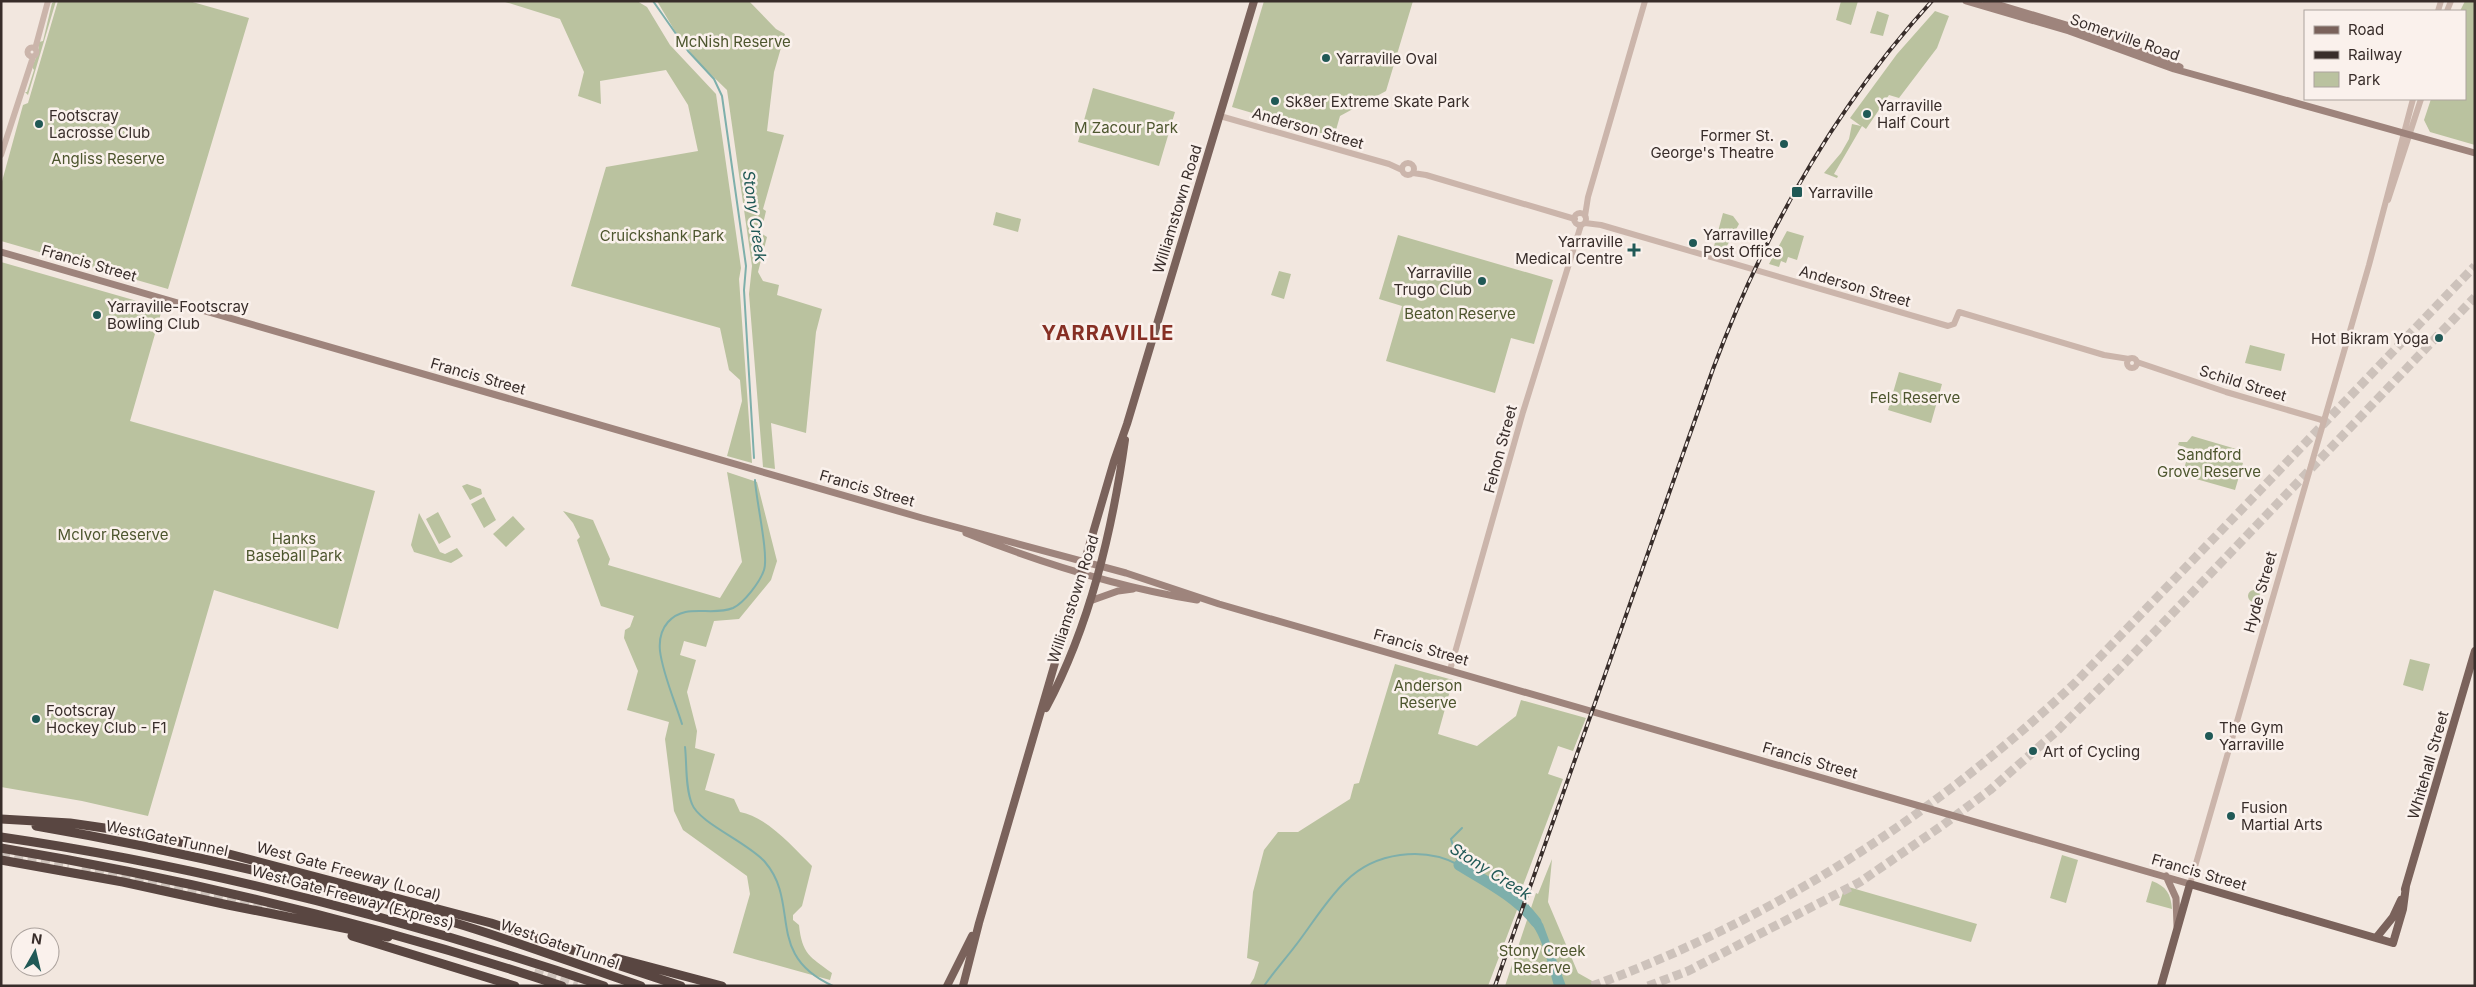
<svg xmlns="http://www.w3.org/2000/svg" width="2476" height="987" font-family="Inter,sans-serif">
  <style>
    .green { fill: #bac29f }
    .water { fill: #7eafab }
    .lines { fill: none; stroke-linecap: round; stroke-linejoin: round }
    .stream { stroke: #7eafab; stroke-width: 2 }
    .river { stroke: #7eafab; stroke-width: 11 }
    .motorway-tunnel { stroke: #cdc2bb; stroke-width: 9; stroke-dasharray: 9 4.5; stroke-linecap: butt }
    .tertiary { stroke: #cbb5ab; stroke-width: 6 }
    .secondary { stroke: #9e847c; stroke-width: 7 }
    .primary { stroke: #7a625b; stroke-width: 8 }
    .motorway { stroke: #594641; stroke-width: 9 }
    .rail-casing { stroke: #382d2a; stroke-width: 4 }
    .rail { stroke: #faf1ec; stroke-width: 2; stroke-dasharray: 5.5; stroke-linecap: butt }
    .poi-dot { fill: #205956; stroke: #faf1ec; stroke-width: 2 }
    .labels { text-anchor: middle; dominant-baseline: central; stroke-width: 5; stroke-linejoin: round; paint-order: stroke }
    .street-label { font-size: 15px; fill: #382d2a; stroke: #faf1ec }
    .park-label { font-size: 15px; fill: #4d562e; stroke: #faf1ec }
    .poi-label { font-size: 15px; fill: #382d2a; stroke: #faf1ec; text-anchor: start }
    .water-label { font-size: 16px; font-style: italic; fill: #205956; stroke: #faf1ec }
    .district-label { font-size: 20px; font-weight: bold; letter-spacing: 1px; fill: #862f24; stroke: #faf1ec }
  </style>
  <rect width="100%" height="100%" fill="#f2e7df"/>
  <path class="green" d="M56,1L28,95L25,92H27L34,70L32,67L38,53L39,42L43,41L52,3Z
    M58,1H189L249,18L168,289L1,241V185L23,105L28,103Z
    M502,1H637L647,7L670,45L716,94L741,268L739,279L752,463L727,456L742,401L740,380L729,370L720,328L571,286L606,167L698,151L688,105L666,70L600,81L601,104L578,96L584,72L560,19Z
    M657,1H749L776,29L785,34L774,72L767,131L784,135L763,209L766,211L761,233L767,237L758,272L763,281L779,285L777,295L822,309L816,332L806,433L771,423L775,469L763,467L749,294L752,266L727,90L698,62L679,38Z
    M1264,1H1413L1386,91L1340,116L1334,137L1232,107Z
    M1841,1H1858L1851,25L1836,20Z
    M2465,1H2475V145L2430,132L2424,120L2431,99H2465V11H2460Z
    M1877,11L1889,15L1883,36L1870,33Z
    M1935,11L1949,16L1937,48L1899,98L1889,95L1866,129L1862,126L1834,174L1838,176L1837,178L1824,173L1841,153L1849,139L1852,124L1861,126L1850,118L1897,54Z
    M1093,88L1175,112L1159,166L1078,142Z
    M996,212L1021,219L1018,232L993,225Z
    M1723,213L1733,216L1739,224L1723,253L1713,250Z
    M1787,231L1804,236L1797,260L1788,257L1786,263L1781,261L1779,267L1769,264Z
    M1398,235L1553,280L1534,344L1511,338L1495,393L1386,361L1402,306L1379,299Z
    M1,262L158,307L161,313L130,421L375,491L338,629L214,590L148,816L82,801L1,787Z
    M1279,271L1291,274L1284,299L1271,295Z
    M2250,345L2285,354L2281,371L2245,363Z
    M1899,372L1942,384L1931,423L1888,410Z
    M2192,436L2243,451L2240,462L2243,463L2235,490L2182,475L2190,449L2178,445L2179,442H2187Z
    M727,472L757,482L777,561L771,580L739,619L714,621L706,647L684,641L680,655L696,660L687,692L697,731L695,748L715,754L705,790L734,799L740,812C766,816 794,848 812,866L802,906L793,915V920L799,925C802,954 810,957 832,973L830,980L733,953L750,894L747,876L683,830L674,811L665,739L669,722L627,710L638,671L624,638L625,630L630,627L634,616L601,606L577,540L580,537L573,523L563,511L593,520L610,559L608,565L720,598L742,562Z
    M467,484L481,489L482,494L470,500L462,486Z
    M484,497L496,520L484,528L471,504Z
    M438,512L451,537L439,544L426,519Z
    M419,513L440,552L445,554L457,548L463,556L451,563L414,552L411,545Z
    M513,516L525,529L506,547L493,534Z
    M2248 596a6 6 0 1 1 12 0a6 6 0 1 1-12 0Z
    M2410,659L2430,664L2423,691L2403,685Z
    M1395,664L1453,680L1438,734L1477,746L1516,716L1521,700L1586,718L1573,751L1558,746L1548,774L1563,779L1522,888L1525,889L1488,986H1249L1254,978L1259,962L1247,958L1253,892L1264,850L1278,832H1298L1350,799L1354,784L1359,783Z
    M2062,855L2078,860L2066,903L2050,898Z
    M1552,859L1548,902L1578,973L1601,986H1505L1536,893L1538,894Z
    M2152,881C2166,886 2171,894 2172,909L2146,902Z
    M1845,886L1977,924L1971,942L1839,905Z"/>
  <path class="water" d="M1528,904L1543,924L1566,986H1554C1547,961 1543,934 1524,915Z"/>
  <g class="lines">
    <path class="stream" d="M653,1L688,51L714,79L722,96L746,266L744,290L754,458
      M682,724C675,701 663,675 660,651C659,641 661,630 668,622C686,602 711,617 733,608C744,603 760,582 764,570C769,555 756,500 755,480
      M685,747C687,764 685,787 692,804C699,823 749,843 765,862C801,904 764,955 833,986
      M1458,863L1451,839L1462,828
      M1264,986C1275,970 1288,956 1299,941C1314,921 1328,898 1346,881C1375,852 1424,846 1459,865"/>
    <path class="river" d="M1459,865C1485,881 1517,897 1536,922"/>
    <path class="motorway-tunnel" d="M1,854L69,864
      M82,867L306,916
      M534,973L577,986
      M1592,986C1773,920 1935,815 2075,683L2475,266
      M1648,986L1688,971L1860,882L1943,825L1990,790L2057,731L2125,663L2475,297"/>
    <path class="tertiary" d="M2438,11L2441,1
      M2447,11L2451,1
      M27.5 52a4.5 4.5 0 1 1 9 0a4.5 4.5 0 1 1-9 0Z
      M35,49L48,1
      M1220,116L1389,164L1402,170
      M1,155L33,57
      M1402 169a6 6 0 1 1 12 0a6 6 0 1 1-12 0Z
      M1413,173L1426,175L1575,219
      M2388,200L2421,99
      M1574 219a6 6 0 1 1 12 0a6 6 0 1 1-12 0Z
      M1585,216L1588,197L1645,1
      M1585,223L1601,225L1948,326L1954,324L1959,312L2104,355L2129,359
      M2127 363a5 5 0 1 1 10 0a5 5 0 1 1-10 0Z
      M2137,362L2226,392L2322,420
      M1450,670L1523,412L1581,225
      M2190,884L2369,265L2413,99"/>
    <path class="secondary" d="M1966,1L2069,31L2174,69L2475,153
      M1986,1L2103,36L2180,67
      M1,252L922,518L1126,573L1219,604L2190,884
      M966,533C1041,563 1118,587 1197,600
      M1090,601L1118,591L1133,589
      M2166,876L2176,898L2177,926"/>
    <path class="primary" d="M1046,708C1090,625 1112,532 1125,440
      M2405,889L2475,651
      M2376,938L2393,917L2401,900
      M947,986L972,936
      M963,986L979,923L1114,461L1127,424L1254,1
      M2161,986L2190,884L2393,943L2403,909L2406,886"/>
    <path class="motorway" d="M1,819L70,823L146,834L210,849L491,923L681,986
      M36,826C176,850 315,883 452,922C516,941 578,965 641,986
      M1,837C207,867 408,920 604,986
      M1,848C192,880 379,925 562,986
      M1,860L123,882L228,905L388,937
      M352,936L515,986
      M616,958L722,986"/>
    <g class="rail-casing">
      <path id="rail" d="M1495,986L1713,369C1763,235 1835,107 1932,1"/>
    </g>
    <use href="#rail" class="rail"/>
  </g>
  <g class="poi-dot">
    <circle cx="1326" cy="58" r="5"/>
    <circle cx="1275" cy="101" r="5"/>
    <circle cx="1867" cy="114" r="5"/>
    <circle cx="39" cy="124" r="5"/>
    <circle cx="1784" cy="144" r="5"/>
    <rect x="1791" y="186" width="12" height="12" rx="2.5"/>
    <circle cx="1693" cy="243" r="5"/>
    <path d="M1631.5 242.5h5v5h5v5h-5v5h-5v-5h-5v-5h5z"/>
    <circle cx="1482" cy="281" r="5"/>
    <circle cx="97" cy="315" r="5"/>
    <circle cx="2439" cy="338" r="5"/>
    <circle cx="36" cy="719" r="5"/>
    <circle cx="2209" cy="736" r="5"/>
    <circle cx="2033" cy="751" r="5"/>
    <circle cx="2231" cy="816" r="5"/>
  </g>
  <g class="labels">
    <g class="street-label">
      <text transform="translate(2125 37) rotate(19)">Somerville Road</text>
      <text transform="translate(1308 128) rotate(16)">Anderson Street</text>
      <text transform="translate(1177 209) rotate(-73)">Williamstown Road</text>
      <text transform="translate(89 263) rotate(16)">Francis Street</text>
      <text transform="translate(1855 286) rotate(16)">Anderson Street</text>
      <text transform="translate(478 376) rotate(16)">Francis Street</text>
      <text transform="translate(2243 383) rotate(17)">Schild Street</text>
      <text transform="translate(1500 449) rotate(-75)">Fehon Street</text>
      <text transform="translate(867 488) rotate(16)">Francis Street</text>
      <text transform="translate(2260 592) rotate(-74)">Hyde Street</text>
      <text transform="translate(1073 599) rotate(-72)">Williamstown Road</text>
      <text transform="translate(1421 647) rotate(16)">Francis Street</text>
      <text transform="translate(1810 760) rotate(16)">Francis Street</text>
      <text transform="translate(2428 765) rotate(-74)">Whitehall Street</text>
      <text transform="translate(167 838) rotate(12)">West Gate Tunnel</text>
      <text transform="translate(349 871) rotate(15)">West Gate Freeway (Local)</text>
      <text transform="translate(2199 872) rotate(16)">Francis Street</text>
      <text transform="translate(353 897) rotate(15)">West Gate Freeway (Express)</text>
      <text transform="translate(560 944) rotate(19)">West Gate Tunnel</text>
    </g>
    <g class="park-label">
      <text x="733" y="41">McNish Reserve</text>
      <text x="1126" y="127">M Zacour Park</text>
      <text x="108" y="158">Angliss Reserve</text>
      <text x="662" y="235">Cruickshank Park</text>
      <text x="1460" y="313">Beaton Reserve</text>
      <text x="1915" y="397">Fels Reserve</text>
      <text x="2209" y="454">Sandford<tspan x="2209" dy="17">Grove Reserve</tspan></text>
      <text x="113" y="534">McIvor Reserve</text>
      <text x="294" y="538">Hanks<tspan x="294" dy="17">Baseball Park</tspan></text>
      <text x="1428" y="685">Anderson<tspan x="1428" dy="17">Reserve</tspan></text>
      <text x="1542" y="950">Stony Creek<tspan x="1542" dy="17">Reserve</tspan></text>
    </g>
    <g class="poi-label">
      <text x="1336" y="58">Yarraville Oval</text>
      <text x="1285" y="101">Sk8er Extreme Skate Park</text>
      <text x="1877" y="105">Yarraville<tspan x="1877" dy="17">Half Court</tspan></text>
      <text x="49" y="115">Footscray<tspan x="49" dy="17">Lacrosse Club</tspan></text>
      <text x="1774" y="135" text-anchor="end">Former St.<tspan x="1774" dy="17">George's Theatre</tspan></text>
      <text x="1808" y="192">Yarraville</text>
      <text x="1703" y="234">Yarraville<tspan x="1703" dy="17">Post Office</tspan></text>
      <text x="1623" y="241" text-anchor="end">Yarraville<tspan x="1623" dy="17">Medical Centre</tspan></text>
      <text x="1472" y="272" text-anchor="end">Yarraville<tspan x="1472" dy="17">Trugo Club</tspan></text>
      <text x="107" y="306">Yarraville-Footscray<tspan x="107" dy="17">Bowling Club</tspan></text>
      <text x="2429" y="338" text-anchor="end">Hot Bikram Yoga</text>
      <text x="46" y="710">Footscray<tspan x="46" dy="17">Hockey Club - F1</tspan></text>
      <text x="2219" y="727">The Gym<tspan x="2219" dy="17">Yarraville</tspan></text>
      <text x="2043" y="751">Art of Cycling</text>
      <text x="2241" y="807">Fusion<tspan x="2241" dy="17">Martial Arts</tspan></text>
    </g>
    <g class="water-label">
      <text transform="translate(755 216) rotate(82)">Stony Creek</text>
      <text transform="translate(1491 871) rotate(32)">Stony Creek</text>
    </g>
    <g class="district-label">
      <text x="1108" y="333">YARRAVILLE</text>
    </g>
  </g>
  <rect width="2476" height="987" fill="none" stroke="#382d2a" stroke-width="5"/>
  <rect x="2304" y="10" width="162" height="90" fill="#faf1ec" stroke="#aca39e"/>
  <rect x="2314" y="26" width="25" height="8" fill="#7a625b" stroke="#aca39e"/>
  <text x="2348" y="35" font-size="15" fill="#382d2a">Road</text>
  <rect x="2314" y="51" width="25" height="8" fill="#382d2a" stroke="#aca39e"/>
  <text x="2348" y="60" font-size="15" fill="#382d2a">Railway</text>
  <rect x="2314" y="72" width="25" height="15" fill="#bac29f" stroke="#aca39e"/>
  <text x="2348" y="85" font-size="15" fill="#382d2a">Park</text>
  <g transform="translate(35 952) rotate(8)"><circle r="24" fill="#faf1ec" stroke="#aca39e"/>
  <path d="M0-4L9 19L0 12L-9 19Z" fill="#205956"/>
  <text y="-8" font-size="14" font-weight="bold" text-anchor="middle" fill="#382d2a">N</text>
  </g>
</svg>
